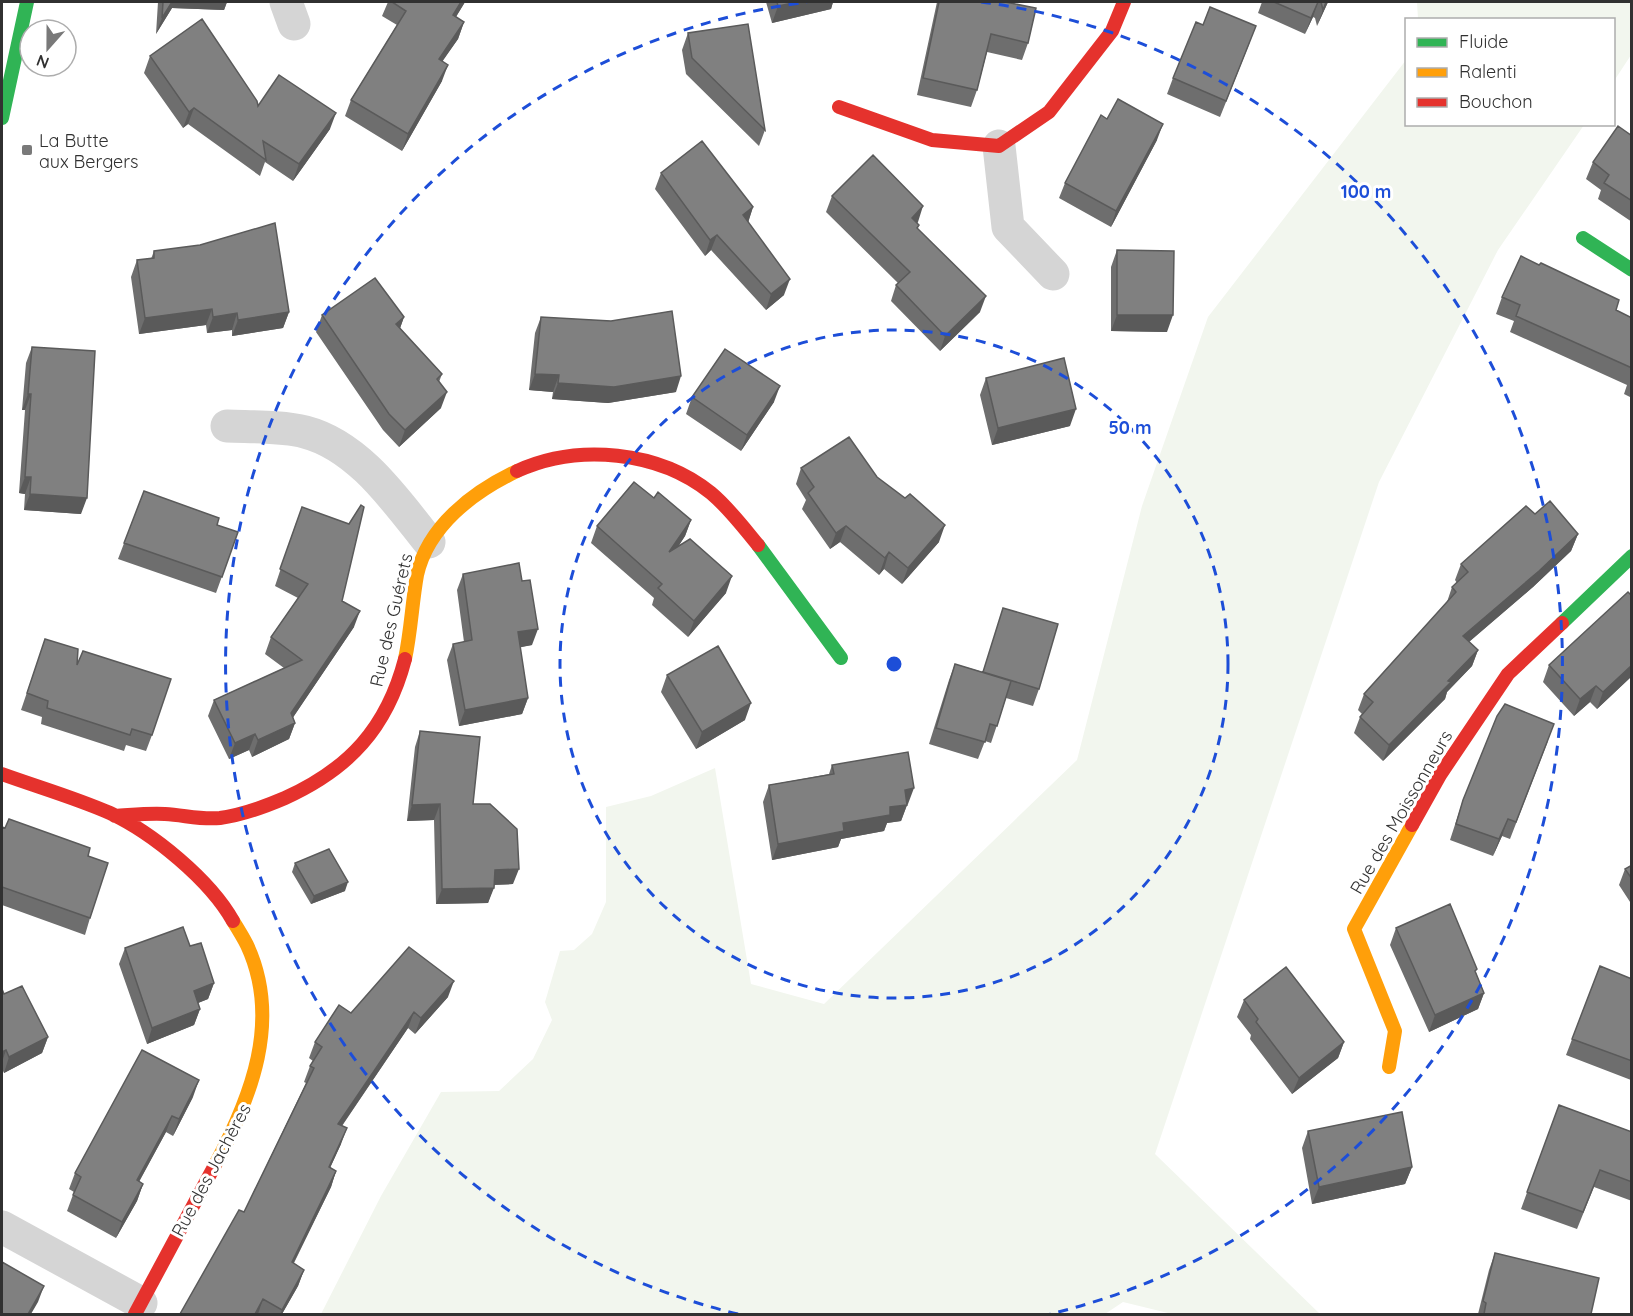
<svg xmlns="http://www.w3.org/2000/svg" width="1633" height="1316" font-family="Quicksand,sans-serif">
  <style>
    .green { fill: #f2f6ee }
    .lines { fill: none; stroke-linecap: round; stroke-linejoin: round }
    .street { stroke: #d5d5d5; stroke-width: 33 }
    .fast { stroke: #30b455; stroke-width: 14 }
    .slow { stroke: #ff9f0a; stroke-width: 14 }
    .jam { stroke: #e5322d; stroke-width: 14 }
    .wall { fill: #6e6e6e }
    .shaded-wall { fill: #5a5a5a }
    .building { fill: #808080; stroke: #5a5a5a; stroke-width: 1.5 }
    .ring { fill: none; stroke: #1d4ed8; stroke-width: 3; stroke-dasharray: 10 8 }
    .poi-dot { fill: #797979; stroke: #fff; stroke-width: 2 }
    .labels { text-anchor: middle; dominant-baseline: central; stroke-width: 6; stroke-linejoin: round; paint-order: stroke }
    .poi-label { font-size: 18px; fill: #313131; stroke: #fff; text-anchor: start }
    .street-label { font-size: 18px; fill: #313131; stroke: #fff }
    .centre { fill: #1d4ed8; stroke: #fff; stroke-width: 3 }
    .ring-label { font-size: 18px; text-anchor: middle; font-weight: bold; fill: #1d4ed8; stroke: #fff; stroke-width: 6; stroke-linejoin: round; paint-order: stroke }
  </style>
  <rect width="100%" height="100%" fill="#fff"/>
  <path class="green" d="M1417,2H1631V55L1614,81V20L1418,19Z
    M1406,60V124L1584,125L1498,250L1379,482L1155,1154L1320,1314H1172L1123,1302L1105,1314H321L381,1196L441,1092L499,1091L533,1059L552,1020L545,1002L560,951L574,950L592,934L606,902V807L651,796L715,768L751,984L824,1004L1077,760L1142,506L1208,317Z"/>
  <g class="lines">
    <path class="street" d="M286,2L294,24
      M999,146L1008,227L1053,274
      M227,426C250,427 283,426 305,432C359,446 396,501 429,542
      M2,1227L141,1303"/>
    <path class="fast" d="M2,118L27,2
      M1583,238L1632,270
      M758,545L841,658
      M1562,623L1632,556"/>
    <path class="slow" d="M405,659C411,631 412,603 417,575C428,526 473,492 517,471
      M1389,1067L1395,1031L1354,929L1412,825
      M215,1165C251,1098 282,1020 247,945C243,937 238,929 233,921"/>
    <path class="jam" d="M839,107L932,140L999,146L1049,112L1112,31L1124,2
      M517,471C578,443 659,451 711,493C729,508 743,527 758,545
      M2,774C38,787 76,798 110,813C153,833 210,880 233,921
      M115,816C132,815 148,813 165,814C184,815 201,820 220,818C242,815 264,807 285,798C349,769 387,728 405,659
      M1412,825L1440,775L1508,674L1562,623
      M135,1314L215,1165"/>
  </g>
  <path class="wall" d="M158,2H227L224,10L172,8L156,34Z
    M388,2H465L456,17L464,22L458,39L442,61V81L402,151L345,116L351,100L397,25L382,16Z
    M766,2H833L831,9L772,23Z
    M937,2H1005L1028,43L1022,60L987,52L977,90L971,107L917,95Z
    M1262,2H1328L1317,26L1315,18L1313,17L1305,34L1258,13Z
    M1203,25L1250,42L1220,117L1167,94L1173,78Z
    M688,33L765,130L759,146L686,74L682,50Z
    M150,56L258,106L330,129L293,181L265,162L260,176L188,124L183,128L144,73Z
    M1107,119L1157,140L1111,227L1059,198L1065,183Z
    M1632,136V222L1598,199L1601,190L1586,179L1593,162Z
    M661,173L753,207L748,222L784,295L766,310L711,250L705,256L655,189Z
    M832,196L918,222L917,223L918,229L980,312L940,351L891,301L896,285L898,283L826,212Z
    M1117,250L1167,332L1111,331V267Z
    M154,251L289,312L283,328L232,336V330L207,333L206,325L139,334L131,277L137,260L151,259Z
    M1502,297L1616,310L1632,318V398L1624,394L1627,385L1510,332L1514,321L1496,314Z
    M322,315L404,317L400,328L442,374L439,382L441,408L399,447L383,430L316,332Z
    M541,317L676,392L608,403L552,399L553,392L529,390L535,333Z
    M32,347L81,514L24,510L25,494L19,493L25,410H22L26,363Z
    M986,378L1070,426L992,445L980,395Z
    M692,397L774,402L741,451L686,414Z
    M801,468L877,477L939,542L902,584L884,569L879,575L840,542L830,549L802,509L806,500L796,484Z
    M144,491L217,525L238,532L216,593L118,559Z
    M654,498L691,520L685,536L678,547L726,593L688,637L652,605L654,598L591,543L597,526Z
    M1535,514L1578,534L1571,551L1533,587L1469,642L1478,650L1472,666L1447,692L1445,699L1383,761L1354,733L1360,717L1362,714L1358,710L1364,694L1447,602L1452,587L1457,583L1455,580L1461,564Z
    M296,523L342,601L354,627L293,717L295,723L289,739L252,757L249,750L229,759L208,716L214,700L284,668L265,654L271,637L298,598L275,586Z
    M463,574L532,645L520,647L528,698L522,714L459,726L447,660L453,644L464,642L457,590Z
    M1632,596V676L1597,709L1590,702L1574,716L1543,682L1549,665Z
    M1003,608L1039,689L1033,706L1006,698L991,743L985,741L978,759L929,744L949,680L955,664L983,672Z
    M45,639L77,665L152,735L146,751L126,745L124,751L41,724L42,717L21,710Z
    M667,675L745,720L696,749L661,692Z
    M420,731L473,804L513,884L494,885L488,903L436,904L434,820L407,821L415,747Z
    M1548,741L1510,839L1502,836L1493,856L1450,840L1463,800Z
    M832,765L908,804L907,805L901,821L887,823L884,831L841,839L838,847L772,860L763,802L769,785L829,774Z
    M2,827L88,856L90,918L85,935L2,905Z
    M295,863L345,891L311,904L292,872Z
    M1632,865V905L1619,885L1625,869Z
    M1396,928L1476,973L1484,993L1478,1009L1429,1032L1390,945Z
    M190,946L214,983L208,999L198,1003L200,1009L194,1025L147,1044L119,964L125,948Z
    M1600,966L1632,979L1631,1080L1566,1055Z
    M2,989L4,994L48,1037L42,1053L4,1073L2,1069Z
    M448,997L415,1034L408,1028L342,1126L341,1144L330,1168L336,1171L331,1187L294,1263L304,1270L298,1286L282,1314H180L244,1212L306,1083L304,1082L310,1066L313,1061L309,1058L315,1042L351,1013Z
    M1244,1000L1344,1042L1338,1058L1292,1094L1250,1039L1251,1035L1237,1017Z
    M193,1097L173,1136L166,1132L139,1182L143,1184L137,1201L116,1238L67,1211L74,1192L69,1189L75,1173Z
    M1559,1105L1632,1132V1201L1594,1187L1577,1229L1521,1209Z
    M1308,1131L1412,1167L1405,1184L1312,1204L1302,1148Z
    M1495,1253L1591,1314H1478L1489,1270Z"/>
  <path class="shaded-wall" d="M172,2H227L224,10L172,8L156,34L162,18Z
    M461,2H465L447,31L453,15Z
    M798,2H833L831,9L772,23L778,6Z
    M1318,2L1313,17L1305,34L1311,18Z
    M1326,2H1328L1317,26Z
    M464,22L458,39L433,75L439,59Z
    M448,65L442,81L402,151L408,134Z
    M194,108L188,124L183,128L189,112Z
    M336,113L330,129L293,181L299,164Z
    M1163,124L1157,140L1111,227L1116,211Z
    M923,206L918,222L906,234L912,218Z
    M753,207L748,223L743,215Z
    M717,235L711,250L705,256L710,240Z
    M790,279L784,295L766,310L771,294Z
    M986,296L980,312L940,351L945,336Z
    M212,309L206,325L139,334L145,318Z
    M289,312L283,328L232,336L238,320Z
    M237,313L232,330L207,333L213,317Z
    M1117,315H1173L1167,332L1111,331Z
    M404,317L398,334L396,324Z
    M535,374L559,375L553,392L529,390Z
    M681,376L676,392L608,403L552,399L558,383Z
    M780,386L774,402L741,451L747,435Z
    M447,392L441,408L399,447L405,430Z
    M28,394H31L25,410H22Z
    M1076,409L1070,426L992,445L998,428Z
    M25,477H31L25,494L19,493Z
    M30,494L87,498L81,514L24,510Z
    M691,520L685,536L663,569L669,552Z
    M945,525L939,542L902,584L908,568Z
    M846,526L840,542L830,549L836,533Z
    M1578,534L1571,551L1533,587L1457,652L1463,636Z
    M889,552L884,569L879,575L885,558Z
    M732,576L726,593L688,637L694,621Z
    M360,611L354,627L286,728L295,723L289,739L252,757L258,740L291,713Z
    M538,629L532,645L512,649L518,632Z
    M1478,650L1472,666L1447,692L1445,699L1383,761L1389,745L1448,681Z
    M1632,665V676L1597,709L1603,692Z
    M1596,686L1590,702L1574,716L1580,699Z
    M528,698L522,714L459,726L465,710Z
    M751,703L745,720L696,749L702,732Z
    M255,734L249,750L229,759L235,743Z
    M914,788L908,804L903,805H907L901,821L887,823L884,831L841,839L838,847L772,860L778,844L890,807L905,790Z
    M440,804L434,820L407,821L412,805Z
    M1508,819L1502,836L1493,856L1499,839Z
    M519,869L513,884L489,885L495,870Z
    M348,882L345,891L311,904L314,896Z
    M494,888L488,903L436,904L442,889Z
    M454,981L448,997L415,1034L421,1018Z
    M214,983L208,999L188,1007L194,991Z
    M1484,993L1478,1009L1429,1032L1435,1015Z
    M200,1009L194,1025L147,1044L152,1028Z
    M414,1012L408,1028L332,1140L338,1124Z
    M48,1037L42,1053L4,1073L9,1057Z
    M1344,1042L1338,1058L1292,1094L1299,1078Z
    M6,1050L2,1062V1052Z
    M199,1080L193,1097L173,1136L179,1119Z
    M172,1116L166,1132L131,1196L137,1180Z
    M347,1128L341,1144L323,1183L329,1167Z
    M1412,1167L1405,1184L1312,1204L1319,1187Z
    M336,1171L331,1187L286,1278L292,1262Z
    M143,1184L137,1201L116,1238L122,1222Z
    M304,1270L298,1286L282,1314H280Z
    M44,1286L38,1302L31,1314H28Z
    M263,1299L258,1314H255Z"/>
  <path class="building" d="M163,2H172L162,18Z
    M392,2H461L453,15L464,22L439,59L448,65L408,134L351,100L406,11Z
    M777,2H798L778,6Z
    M939,2H1005L1036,8L1028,43L991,34L977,90L923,78Z
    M1274,2H1318L1311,18Z
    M1320,2H1326L1323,10L1321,2Z
    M1210,7L1256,26L1226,101L1173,78L1196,22L1203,25Z
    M202,19L257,101L258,106L279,75L336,113L299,164L263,141L266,160L194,108L189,112L150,56Z
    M748,24L765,130L692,58L688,33Z
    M1118,99L1163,124L1116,211L1065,183L1101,115L1107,119Z
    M1618,126L1632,136V201L1604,183L1609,175L1593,162Z
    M702,141L753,207L743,215L790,279L771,294L717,235L710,240L661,173Z
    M873,155L923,206L912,218L919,225L917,228L986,296L945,336L896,285L910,272L832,196Z
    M275,223L289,312L238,320L237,313L213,317L212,309L145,318L137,260L154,258V251L200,245Z
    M1117,250L1174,251L1173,315H1117Z
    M1521,256L1539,265L1541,263L1619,300L1616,310L1632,318V368L1516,316L1520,305L1502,297Z
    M375,278L404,317L396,324L442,374L437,379L447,392L405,430L389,414L322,315Z
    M672,311L681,376L614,387L558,383L559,375L535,374L541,317L611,321Z
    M32,347L95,351L87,498L30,494L31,477H25L31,394H28Z
    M725,349L780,386L747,435L692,397Z
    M1064,358L1076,409L998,428L986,378Z
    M849,437L877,477L905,498L910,494L945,525L908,568L889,552L885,558L846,526L836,533L808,493L814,487L801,468Z
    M634,482L654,498L658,492L691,520L669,552L690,539L732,576L694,621L658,588L662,584L597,526Z
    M144,491L219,518L217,525L238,532L222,577L124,543Z
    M1550,501L1578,534L1539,571L1463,636L1478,650L1448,681L1451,682L1389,745L1360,717L1373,702L1364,694L1456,592L1452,587L1468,572L1461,564L1526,506L1535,514Z
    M361,505L364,507L342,601L360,611L291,713L295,723L258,740L255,734L235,743L214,700L302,660L271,637L308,584L280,569L302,507L349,524Z
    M519,563L522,581L530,580L538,629L518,632L528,698L465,710L453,644L472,640L463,574Z
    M1628,592L1632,596V665L1603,692L1596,686L1580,699L1549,665Z
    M1003,608L1058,624L1039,689L983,672Z
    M45,639L78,649L77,665L83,651L171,679L152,735L132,729L130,735L47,708L48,701L27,693Z
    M718,646L751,703L702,732L667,675Z
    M955,664L1011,681L997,726L990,724L985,742L936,728Z
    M1505,704L1554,724L1516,822L1508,819L1499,839L1456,824L1463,800L1497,716Z
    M420,731L480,737L473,804H490L517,829L519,869L495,870L494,888L442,889L440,804L412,805Z
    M908,752L914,788L905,790L907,805L890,807V815L843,823L844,831L778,844L769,785L834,774L832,765Z
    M9,819L90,848L88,856L108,863L90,918L2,887V827L5,828Z
    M329,849L348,882L314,896L295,863Z
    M1632,865V879L1625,869Z
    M1450,904L1477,969L1475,971L1484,993L1435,1015L1396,928Z
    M183,927L190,946L201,943L214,983L194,991L200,1009L152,1028L125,948Z
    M409,947L454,981L421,1018L414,1012L338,1124L347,1128L329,1167L336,1171L292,1262L304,1270L282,1310L263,1299L255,1314H180L239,1210L244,1212L314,1068L310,1066L322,1047L315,1042L339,1005L351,1013Z
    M1600,966L1632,979V1061L1572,1039Z
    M1286,967L1344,1042L1299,1078L1256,1022L1258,1019L1244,1000Z
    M22,986L48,1037L9,1057L6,1050L2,1052V989L4,994Z
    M142,1050L199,1080L179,1119L172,1116L137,1180L143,1184L122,1222L73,1195L81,1177L75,1173Z
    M1559,1105L1632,1132V1182L1600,1170L1583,1212L1527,1192Z
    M1402,1112L1412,1167L1319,1187L1308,1131Z
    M1495,1253L1599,1278L1591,1314H1484L1486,1303L1483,1301Z
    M2,1262L44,1286L28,1314H2Z"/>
  <g class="ring">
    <circle cx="894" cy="664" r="334"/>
    <path d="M738 1314A668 668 0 0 1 807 2M981 2A668 668 0 0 1 1050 1314"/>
  </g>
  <rect class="poi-dot" x="21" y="144" width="12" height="12" rx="3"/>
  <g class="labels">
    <g class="poi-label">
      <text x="39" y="140">La Butte<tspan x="39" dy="21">aux Bergers</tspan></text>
    </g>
    <g class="street-label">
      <text transform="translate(391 620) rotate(-77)">Rue des Guérets</text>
      <text transform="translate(1401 812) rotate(-60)">Rue des Moissonneurs</text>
      <text transform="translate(211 1170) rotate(-62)">Rue des Jachères</text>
    </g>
  </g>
  <circle cx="894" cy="664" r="9" class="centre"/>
  <g class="ring-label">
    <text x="1366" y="198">100 m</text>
    <text x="1130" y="434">50 m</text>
  </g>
  <rect width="1633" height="1316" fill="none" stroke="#313131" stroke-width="6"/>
  <rect x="1405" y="18" width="210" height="108" fill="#ffffff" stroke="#adadad" stroke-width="1.5"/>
  <rect x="1417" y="38" width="30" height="9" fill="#30b455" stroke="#adadad" stroke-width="1.5"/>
  <text x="1459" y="48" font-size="18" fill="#313131">Fluide</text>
  <rect x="1417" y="68" width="30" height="9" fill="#ff9f0a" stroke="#adadad" stroke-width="1.5"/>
  <text x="1459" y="78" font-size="18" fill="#313131">Ralenti</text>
  <rect x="1417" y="98" width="30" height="9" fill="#e5322d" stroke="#adadad" stroke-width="1.5"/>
  <text x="1459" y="108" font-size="18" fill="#313131">Bouchon</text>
  <g transform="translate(48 48) rotate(201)"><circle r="28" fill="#ffffff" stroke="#adadad" stroke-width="1.5"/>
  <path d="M0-4.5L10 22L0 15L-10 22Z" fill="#797979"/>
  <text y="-9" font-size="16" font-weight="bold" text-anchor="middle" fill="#313131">N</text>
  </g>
</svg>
